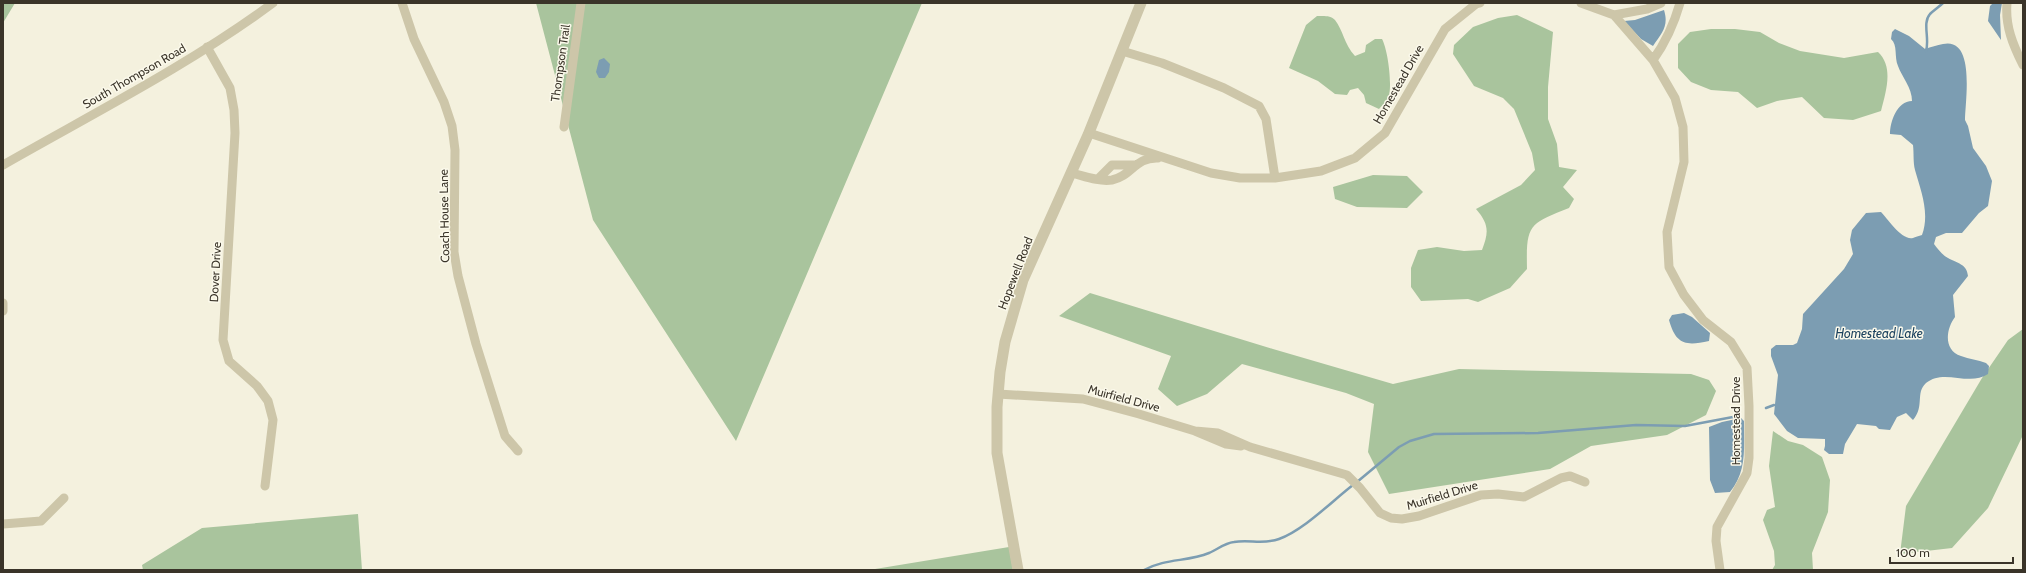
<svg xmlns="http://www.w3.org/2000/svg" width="2026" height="573" font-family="Cabin,sans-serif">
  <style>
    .green { fill: #a9c49d }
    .water { fill: #7c9db2 }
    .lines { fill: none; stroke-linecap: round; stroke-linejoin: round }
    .stream { stroke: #7c9db2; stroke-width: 2.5 }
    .minor { stroke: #cdc6a9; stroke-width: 9 }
    .tertiary { stroke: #cdc6a9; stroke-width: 11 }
    .labels { text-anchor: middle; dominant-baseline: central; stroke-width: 3; stroke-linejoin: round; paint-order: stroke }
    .street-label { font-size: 12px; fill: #3a3429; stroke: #fbf9eb }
    .water-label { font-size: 13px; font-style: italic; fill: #1c425e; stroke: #fbf9eb }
  </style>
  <rect width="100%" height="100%" fill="#f4f1de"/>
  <path class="green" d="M3,3H15L3,23Z
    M536,3H922L736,441L593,220Z
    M1517,15L1553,32L1548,87V119L1557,144L1559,167L1577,170L1563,187L1574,199L1569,208C1529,224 1526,224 1527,269L1510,288L1478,302L1468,299L1421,301L1411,287V268L1418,250L1437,247L1464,251L1482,250C1489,232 1489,224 1476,209L1521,185L1535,170L1532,153L1514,109L1503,98L1474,86L1453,54L1454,45L1473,27L1498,18Z
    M1317,16C1323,16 1331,15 1335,20C1343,30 1344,44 1355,56L1365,52L1366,45L1375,39H1382C1388,50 1393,87 1388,99C1386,103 1381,106 1379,109L1366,103L1364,95L1358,88L1350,90L1347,95L1335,94L1318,81L1289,68L1306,25Z
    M1711,29H1735L1760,32L1779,43L1800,51L1844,58L1878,52C1894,67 1886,91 1881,111L1853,120L1824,118L1802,97L1777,101L1757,108L1738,92L1711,90L1691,82L1678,68V44L1690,32Z
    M1373,175L1407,176L1423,192L1407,208L1357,207L1335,199L1333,187Z
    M1090,293L1273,349L1393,384L1459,369L1691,374L1709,380L1716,391L1706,415L1667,435L1591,446L1550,469L1389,494L1368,452L1374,404L1346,393L1242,364L1207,394L1177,406L1158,389L1171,356L1059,316Z
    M2023,329V435L1988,508L1952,548L1900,554L1906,506L1982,378L2008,340Z
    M1773,431L1788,441L1803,445L1822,457L1830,480L1828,512L1812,553L1813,570H1772L1775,565L1774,551L1763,520L1767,510L1775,507L1769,466Z
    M358,514L362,570H143L142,565L202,528Z
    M1009,547L1013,570H869Z"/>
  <path class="water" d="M1993,3H2002L2000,15L2001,40L1988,21L1990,6Z
    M1664,10C1669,26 1662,33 1653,46L1641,39L1624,21L1635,20Z
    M1895,29L1909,36L1925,49C1931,47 1937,45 1943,44C1976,37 1965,102 1965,120L1968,126L1973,148L1986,166L1992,181L1988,206L1979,213L1962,233H1946L1936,237L1934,244C1938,249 1942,255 1948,258C1957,263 1967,264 1968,276L1953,295L1955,317C1946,329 1943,350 1961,356C1969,359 1978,360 1986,363L1989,366L1988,374C1969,387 1944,368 1926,383C1915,393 1925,406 1913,420L1906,413L1897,417L1890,430L1879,429L1876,426L1857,424L1845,444L1843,454H1829L1824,450L1825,446V439L1798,438L1787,431L1774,414L1778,375L1771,356V349L1776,345H1793L1797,343L1802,329L1803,314L1844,269L1853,254L1850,240L1852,230L1866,213L1881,212C1887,218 1902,241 1913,238C1915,237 1919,236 1922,235C1930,213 1921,191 1915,170C1913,162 1914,154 1913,145L1901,135L1890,134C1890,122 1897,101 1912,101C1912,88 1902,77 1898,66C1894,57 1898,45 1891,39L1892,32Z
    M604,58L610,64L609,72L605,78H599L596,72L599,60Z
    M1684,313L1692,317L1710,333L1709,341C1686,346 1676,345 1669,320L1672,315Z
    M1741,418L1744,421C1744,447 1747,472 1730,492L1715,493L1710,480L1709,427L1722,422Z"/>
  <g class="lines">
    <path class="stream" d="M1926,51C1930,39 1922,23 1930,14C1934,10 1939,7 1943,3
      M1766,408L1774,405
      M1357,482L1399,447L1410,441L1434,434L1538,433L1636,425L1685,426L1733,417
      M1144,570C1166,558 1187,562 1209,553C1217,550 1224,543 1234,542C1249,539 1263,545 1279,539C1304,530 1332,501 1353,485"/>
    <path class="minor" d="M402,3L414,39L444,102L452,126L455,150L454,252L458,276L476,344L505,436L518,451
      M1581,3L1614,15L1653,60L1675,98L1683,127L1684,162L1667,232L1669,267L1684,295L1703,320L1731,342L1747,368L1749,406V458L1747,473L1717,527L1716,541L1720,570
      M2007,3C2005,26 2013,45 2023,65
      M1614,15L1647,9L1661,3
      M207,47L230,88L234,110L235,133L223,340L229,361L257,386L268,401L273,420L265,486
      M1122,51L1162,63L1192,75L1224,88L1259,106L1266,119L1275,178
      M1653,60C1666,42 1674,24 1680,3
      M564,127L581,3
      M1089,133L1211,173L1240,178H1275L1321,171L1355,158L1385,133L1445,29L1476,4L1480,3
      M3,165C94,113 189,65 273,3
      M1072,173C1084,176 1099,182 1112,180C1132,176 1135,157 1158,158
      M1098,179L1112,165H1135
      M3,303V311
      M998,394L1083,399L1139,414L1195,431L1226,444L1241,446
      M1195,431L1218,433L1250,447L1347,475L1360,488L1380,513L1391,518L1402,519L1419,516L1481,495L1498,494L1524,497L1561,478L1570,476L1585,482
      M3,524L41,521L64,498"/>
    <path class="tertiary" d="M1018,570L997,453V407L1000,372L1005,342L1023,280L1088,135L1141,3"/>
  </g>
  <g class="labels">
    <g class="street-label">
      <text transform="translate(560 63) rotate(-82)">Thompson Trail</text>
      <text transform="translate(134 76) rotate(-30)">South Thompson Road</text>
      <text transform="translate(1398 84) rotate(-60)">Homestead Drive</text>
      <text transform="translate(444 216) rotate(-91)">Coach House Lane</text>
      <text transform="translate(215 272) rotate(-87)">Dover Drive</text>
      <text transform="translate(1015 273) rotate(-69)">Hopewell Road</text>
      <text transform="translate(1124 398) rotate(15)">Muirfield Drive</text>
      <text transform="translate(1735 421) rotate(-90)">Homestead Drive</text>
      <text transform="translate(1442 495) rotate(-17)">Muirfield Drive</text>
    </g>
    <g class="water-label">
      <text x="1879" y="333">Homestead Lake</text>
    </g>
  </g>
  <rect width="2026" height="573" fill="none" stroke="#3a3429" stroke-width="8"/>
  <path d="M1890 557v6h123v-6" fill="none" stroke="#3a3429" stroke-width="2"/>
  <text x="1896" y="557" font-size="12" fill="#3a3429" stroke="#fbf9eb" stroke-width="3" paint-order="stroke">100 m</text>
</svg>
